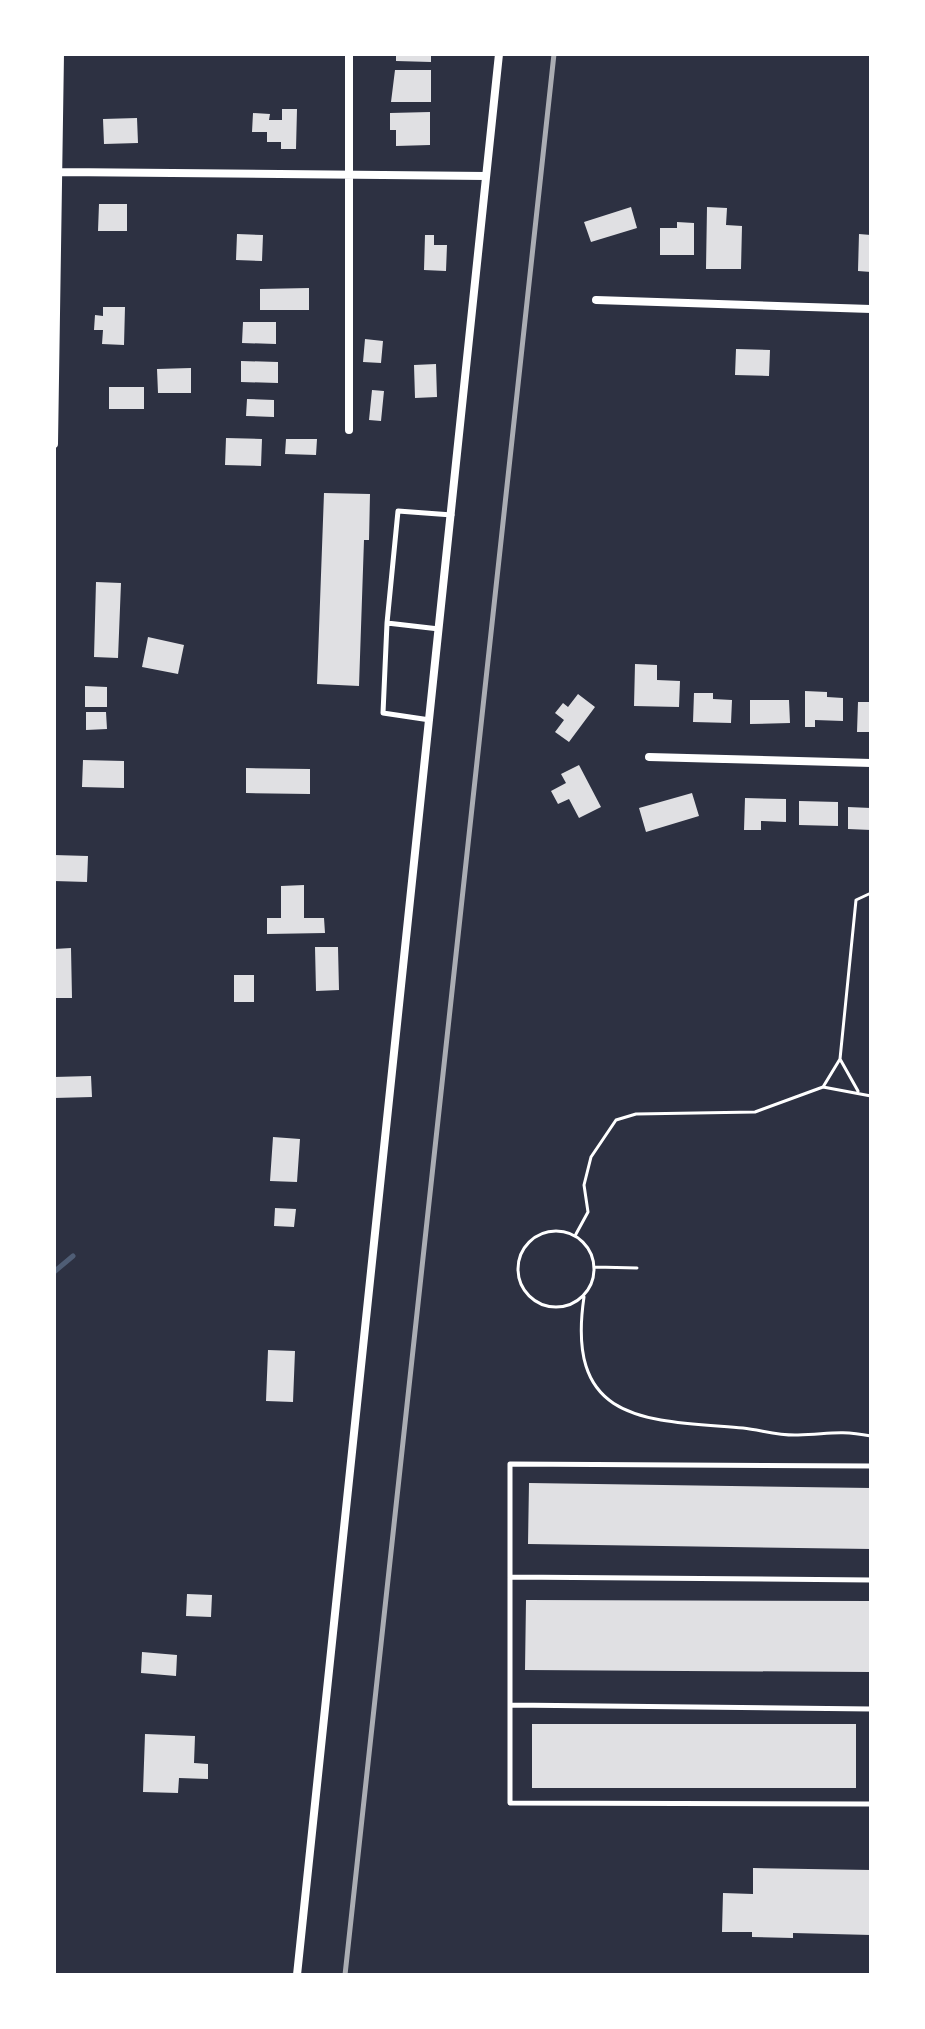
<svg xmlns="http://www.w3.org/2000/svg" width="925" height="2029" font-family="'Exo 2',sans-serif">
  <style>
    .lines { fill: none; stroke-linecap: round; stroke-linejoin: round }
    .stream { stroke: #4f5d75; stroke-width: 5 }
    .building { fill: #e0e0e3 }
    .path { stroke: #fff; stroke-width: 3 }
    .service { stroke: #fff; stroke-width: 5 }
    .minor { stroke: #fff; stroke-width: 8 }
    .rail { stroke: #abadb3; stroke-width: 5 }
  </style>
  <rect width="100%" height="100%" fill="#2d3142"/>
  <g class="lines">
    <path class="stream" d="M54,1272L73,1256"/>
  </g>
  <path class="building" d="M396,54H431V62L396,61Z
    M395,70H431V102H391Z
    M282,109H297L296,149H281V142H267V132H252L253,113L270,114L269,120H282Z
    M430,112V145L396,146V130H390V113Z
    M137,118L138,143L104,144L103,119Z
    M99,204H127V231H98Z
    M631,207L637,228L591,242L584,222Z
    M707,207L727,208L726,225L742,226L741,269H706Z
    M677,222L694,223V255H660V228H677Z
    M237,234L263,235L262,261L236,260Z
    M859,234L871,235V272L858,271Z
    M425,235H434V245H447L446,271L424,270Z
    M309,288V310H260V289Z
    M103,307H125L124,345L102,344L103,330H94L95,315L103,316Z
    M243,322H276V344L242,343Z
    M365,339L383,341L381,363L363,362Z
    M736,349L770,350L769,376L735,375Z
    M241,361L278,362V383L241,382Z
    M436,364L437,397L415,398L414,365Z
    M191,368V393H158L157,369Z
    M109,387H144V409H109Z
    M372,390L384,391L381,421L369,420Z
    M247,399L274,400V417L246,416Z
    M226,438L262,439L261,466L225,465Z
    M286,439H317L316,455L285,454Z
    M324,493L370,494L369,540H364L359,686L317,684Z
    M96,582L121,583L118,658L94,657Z
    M148,637L184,645L178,674L142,667Z
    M635,664L657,665V680L680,681L679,707L634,706Z
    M85,686L107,687V707H85Z
    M805,691L827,692V697L843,698V721L815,720V727H805Z
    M694,693H713V699L732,700L731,723L693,722Z
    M578,694L595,707L569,742L555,732L564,720L555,713L563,703L568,707Z
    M750,700H789L790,723L750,724Z
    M858,702H871L870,732H857Z
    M86,712H106L107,729L86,730Z
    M83,760L124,761V788L82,787Z
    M579,765L601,807L579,818L569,799L558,804L551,791L566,783L561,774Z
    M246,768L310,769V794L246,793Z
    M692,793L699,816L646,832L639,808Z
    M745,798L786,799V822L761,821V830H744Z
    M799,801L838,802V826L799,825Z
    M848,807L871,808V830L848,829Z
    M54,855L88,856L87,882L54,881Z
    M304,885V918H324L325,933L267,934V918H281V886Z
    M315,947H338L339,990L316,991Z
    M71,948L72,998H54V949Z
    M234,975H254V1002H234Z
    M91,1076L92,1097L54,1098V1077Z
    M273,1137L300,1139L297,1182L270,1181Z
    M275,1208L296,1209L294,1227L274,1226Z
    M268,1350L295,1351L293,1402L266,1401Z
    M529,1483L871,1488V1549L528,1544Z
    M187,1594L212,1595L211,1617L186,1616Z
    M526,1600L871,1601V1672L525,1670Z
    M142,1652L177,1655L176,1676L141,1673Z
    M532,1724H856V1788H532Z
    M145,1734L195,1736L194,1763L208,1764V1779L179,1778L178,1793L143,1792Z
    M753,1868L871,1870V1935L793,1933V1938L752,1937V1932H722L723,1893L753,1894Z"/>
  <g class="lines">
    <path class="path" d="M840,1059L858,1091
      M823,1087L871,1096
      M518 1269a38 38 0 1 1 76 0a38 38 0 1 1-76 0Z
      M576,1234L588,1212L584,1185L591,1157L616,1120L636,1114L755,1112L823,1087L840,1059L856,900L871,893
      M595,1267L637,1268
      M584,1297C565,1425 648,1420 743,1428C761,1430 780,1436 798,1435C830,1434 838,1430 871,1436"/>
    <path class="service" d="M387,623L439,629
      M430,720L383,713L387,623L398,511L452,515
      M510,1577L871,1580
      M510,1705V1464L871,1466
      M871,1709L510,1705V1803L871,1804"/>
    <path class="minor" d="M349,54V430
      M61,172L486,176
      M596,300L871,309
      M54,444L60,54
      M649,757L871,763
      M297,1975L499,54"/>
    <path class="rail" d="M345,1975L554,54"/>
  </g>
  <rect width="925" height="2029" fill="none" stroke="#ffffff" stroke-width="112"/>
</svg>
